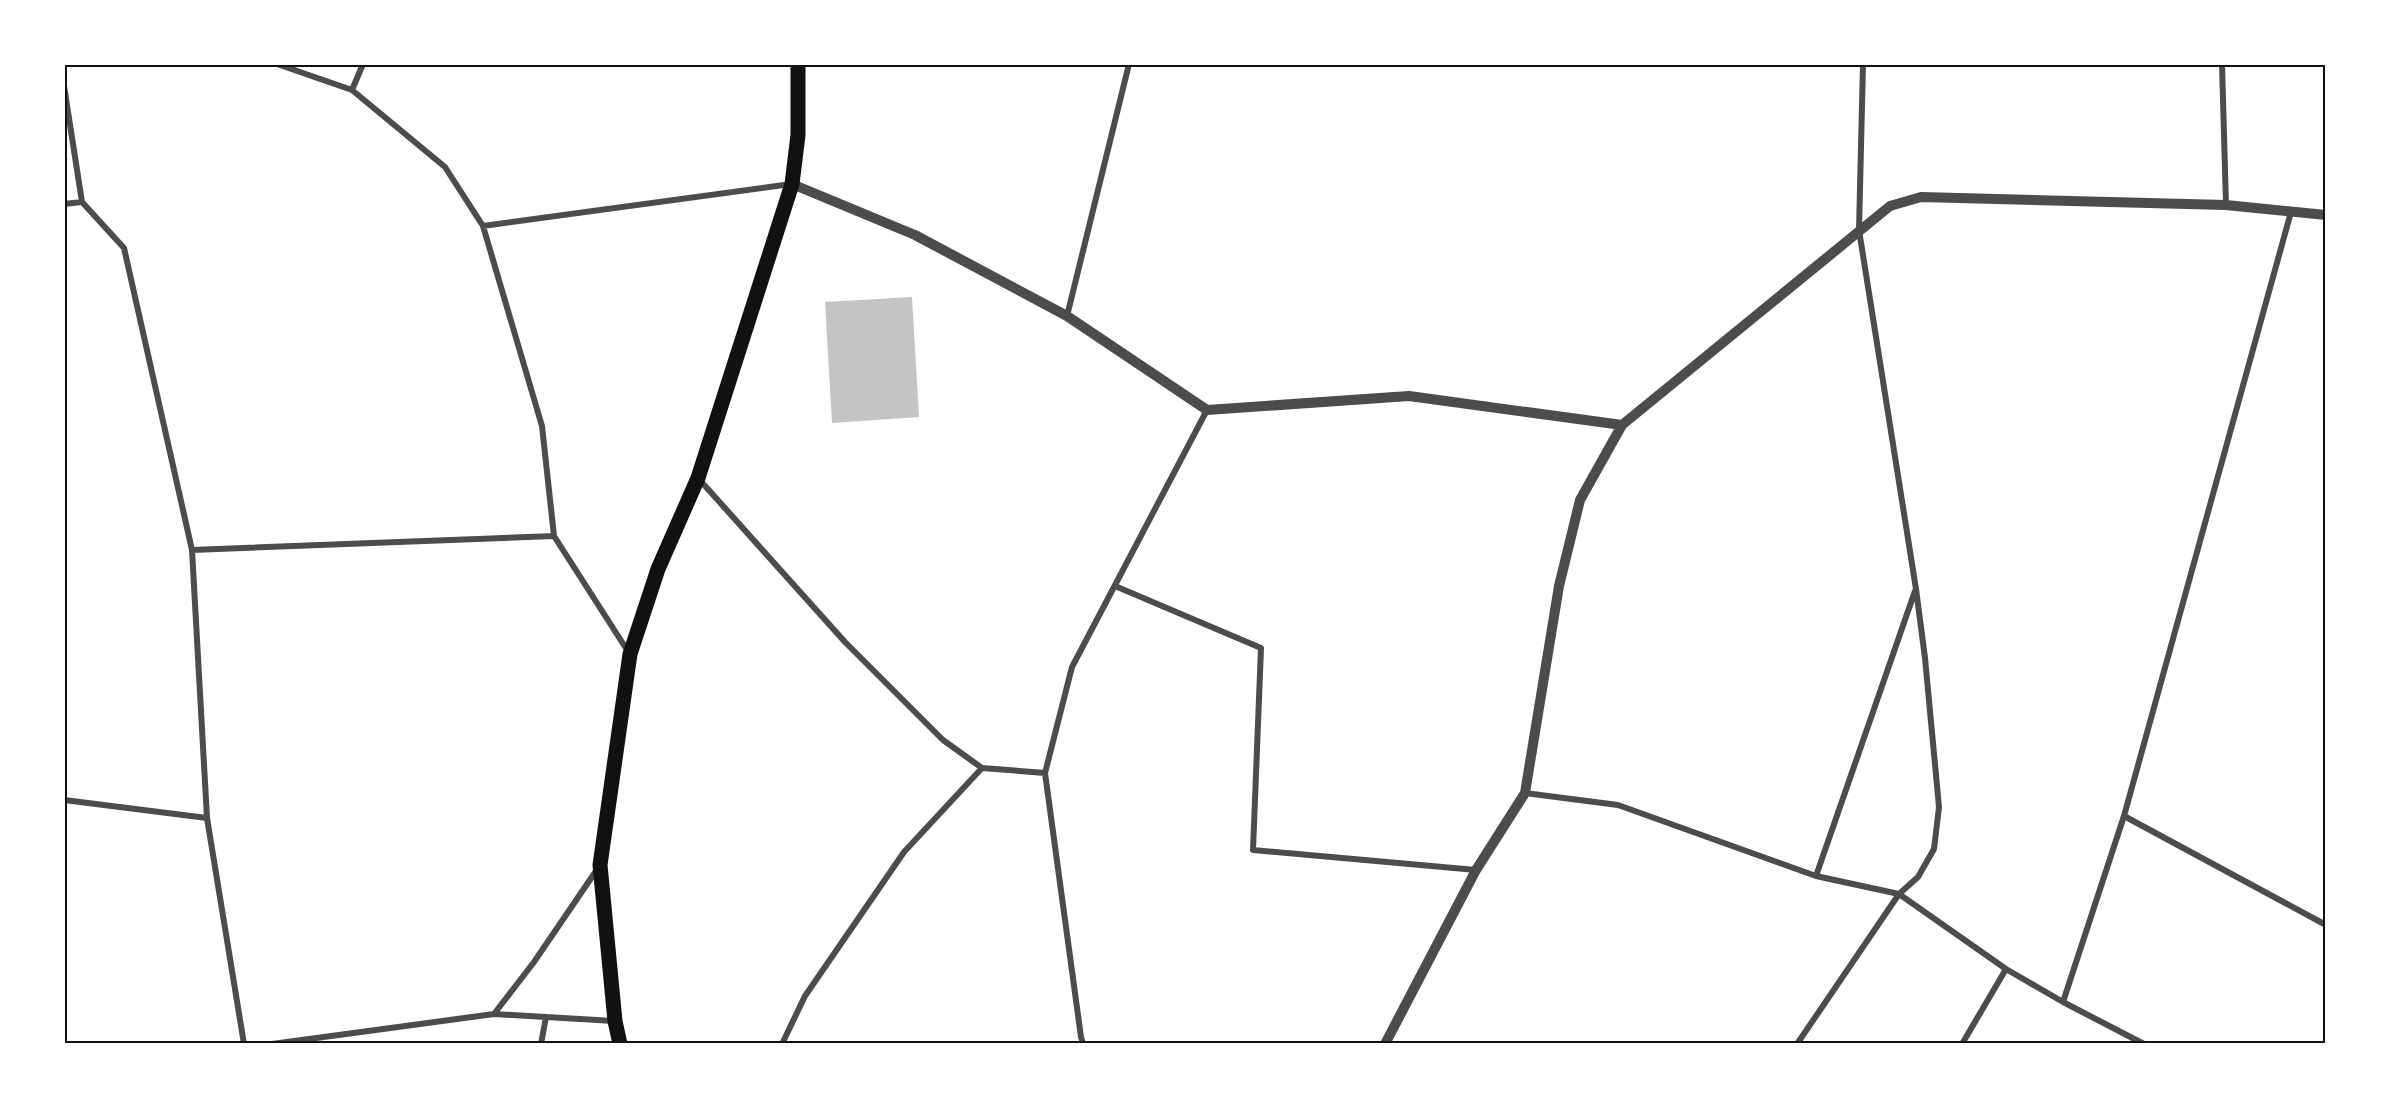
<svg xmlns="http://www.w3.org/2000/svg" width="2390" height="1108" font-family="'Archivo Narrow',sans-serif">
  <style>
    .building { fill: #c4c4c4 }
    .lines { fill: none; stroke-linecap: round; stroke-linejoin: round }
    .minor { stroke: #4c4c4c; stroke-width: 6 }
    .tertiary { stroke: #4c4c4c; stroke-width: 10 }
    .primary { stroke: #111; stroke-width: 15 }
    .neatline { fill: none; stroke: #111; stroke-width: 2 }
  </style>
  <rect width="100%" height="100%" fill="#fff"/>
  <path class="building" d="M912,297L919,417L832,423L825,302Z"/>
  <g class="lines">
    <path class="minor" d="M277,64L352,90L445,167L483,226L791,184
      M2222,64L2226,205
      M64,86L82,202L124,248L192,550L207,818L244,1044
      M352,90L363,64
      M64,204L82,202
      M483,226L542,426L554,536L629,653
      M1067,316L1129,64
      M698,478L845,642L943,740L982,768L1045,773L1081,1037L1083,1044
      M192,550L554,536
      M1115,586L1261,648L1253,850L1476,870
      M1045,773L1072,667L1207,410
      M1525,793L1618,805L1816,876L1899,894L2006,969L2063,1002L2144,1044
      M64,800L207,818
      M2124,816L2326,925
      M1816,876L1915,591
      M2063,1002L2124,816L2291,212
      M494,1014L534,962L598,868
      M272,1044L494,1014L614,1021
      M541,1044L546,1017
      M782,1044L805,996L904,852L982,768
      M1797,1044L1899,894L1918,877L1934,849L1939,807L1925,658L1916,589L1859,230L1863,64
      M1962,1044L2006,969"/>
    <path class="tertiary" d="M792,184L915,235L1067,316L1207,410L1409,396L1622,425L1890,206L1921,197L2226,205L2326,215
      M1385,1044L1476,870L1525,793L1559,586L1580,500L1622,425"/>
    <path class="primary" d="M620,1044L615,1021L600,865L630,654L658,569L698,478L792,184L798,135V64"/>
  </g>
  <rect width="2390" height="1108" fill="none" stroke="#ffffff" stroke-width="132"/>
  <rect x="66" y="66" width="2258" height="976" class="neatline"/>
</svg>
